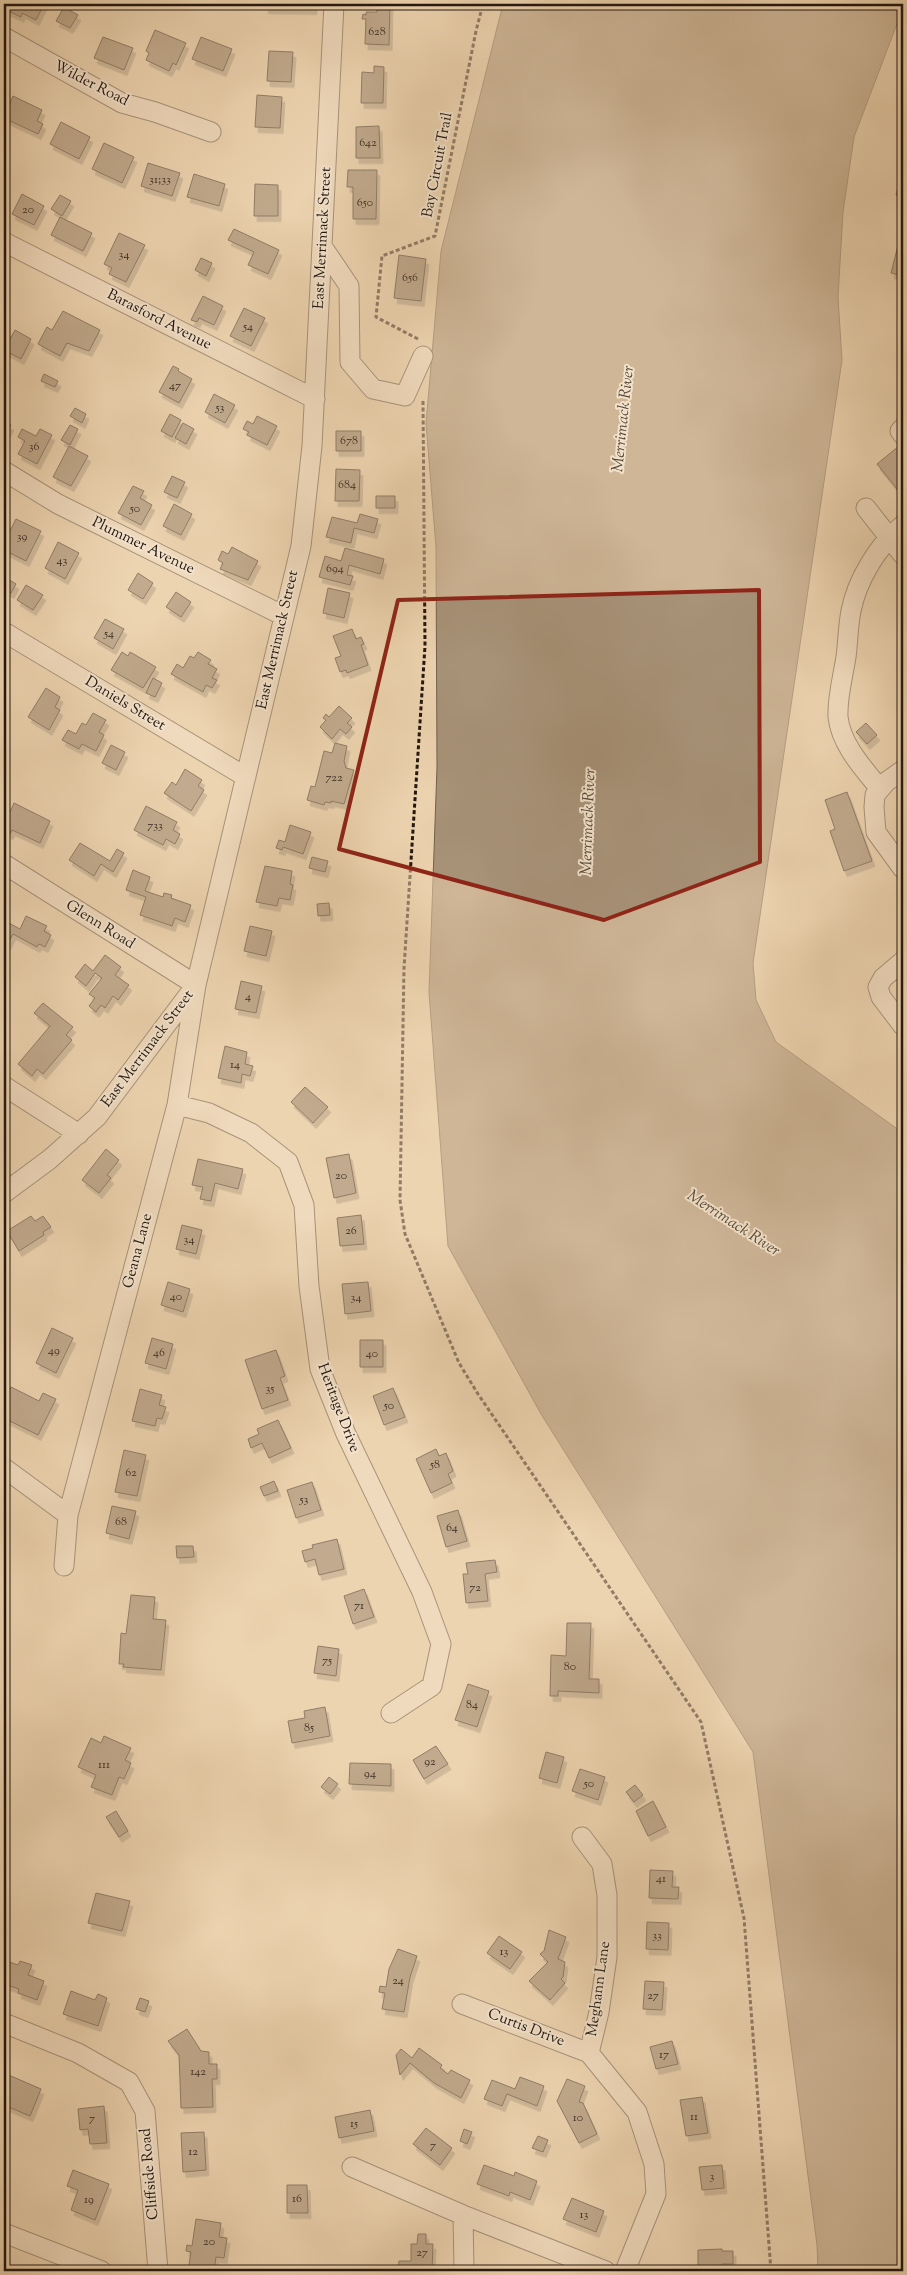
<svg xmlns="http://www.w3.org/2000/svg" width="907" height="2275" font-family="'Sorts Mill Goudy',serif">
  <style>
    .water { fill: #a89379; stroke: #72614f }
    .building { fill: #8c7963; stroke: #22160f; filter: url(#shadow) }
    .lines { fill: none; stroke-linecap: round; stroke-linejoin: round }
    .minor-casing { stroke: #554637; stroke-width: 21 }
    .path { stroke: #22160f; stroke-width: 3; stroke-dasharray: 4 2.5; stroke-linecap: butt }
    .minor { stroke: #f3e3cc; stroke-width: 19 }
    .marked { fill: none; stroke: #8f2418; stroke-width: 4; stroke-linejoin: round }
    .labels { text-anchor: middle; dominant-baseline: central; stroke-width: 4; stroke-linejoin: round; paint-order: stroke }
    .number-label { font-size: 12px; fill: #3c2f24 }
    .street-label { font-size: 15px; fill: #22160f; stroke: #f3e3cc }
    .water-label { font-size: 16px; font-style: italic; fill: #584839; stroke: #f3e3cc }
  </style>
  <defs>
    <filter id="shadow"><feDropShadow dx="3" dy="5.5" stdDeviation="0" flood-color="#0004"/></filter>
  </defs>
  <rect width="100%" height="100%" fill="#edd4b0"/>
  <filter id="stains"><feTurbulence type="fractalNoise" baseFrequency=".004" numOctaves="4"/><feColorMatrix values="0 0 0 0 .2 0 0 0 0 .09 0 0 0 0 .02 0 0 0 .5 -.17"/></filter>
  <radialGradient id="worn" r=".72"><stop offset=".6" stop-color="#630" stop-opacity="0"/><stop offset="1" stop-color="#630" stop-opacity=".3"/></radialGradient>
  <path class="water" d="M503,4H903V8L854,137L843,212L838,297L842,360L753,963L756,1000L776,1042L903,1133V2271H818L817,2245L753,1752L541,1414L448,1246L429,992L437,767L436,547L426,423L441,251Z"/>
  <path class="building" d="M4,4H44L36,20L22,13L21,17L4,9Z
    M266,4H314V9L265,8Z
    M377,4H390L389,45L365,44L366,19H362L363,14L366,15V12H377Z
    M64,7L78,15L70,28L56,21Z
    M155,30L186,43L176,65L173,63L169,71L146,60L149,53L146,51Z
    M103,37L133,48L124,70L94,58Z
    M201,37L232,49L223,71L192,59Z
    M269,51L293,52L291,82L267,81Z
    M374,66L384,67L383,103H361L362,72L374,73Z
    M257,95L282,97L280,128L255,127Z
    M13,96L42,110L37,121L43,124L38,134L4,118Z
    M61,122L90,137L79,159L50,144Z
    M379,126L380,158H356V127Z
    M104,143L134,157L122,183L92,169Z
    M148,163L180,173L172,196L141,186Z
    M903,167V197L896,195Z
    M348,170H377L376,219H353V187H347Z
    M194,174L225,184L219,206L187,197Z
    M255,184L278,185V216H254Z
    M22,194L44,206L34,225L12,214Z
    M60,195L71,201L62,216L51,209Z
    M60,217L92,233L83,251L51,235Z
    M903,226V276L891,273Z
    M234,229L279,250L268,274L248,265L254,252L228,240Z
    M119,233L145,245L126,282L109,274L112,268L104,264Z
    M399,255L426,259L421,301L394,298Z
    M201,258L212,263L206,276L195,270Z
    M203,296L223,306L214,325L199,318L197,322L191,320Z
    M244,308L265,318L251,346L230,336Z
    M63,311L100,330L89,351L67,343L60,356L38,344L47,327L52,330Z
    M15,330L31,339L21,359L4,350Z
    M173,366L179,369L178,371L192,379L179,403L159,392Z
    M44,374L58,381L55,387L41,381Z
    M214,394L235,405L225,423L205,412Z
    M75,408L86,414L82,423L70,416Z
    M170,414L181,420L172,437L161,431Z
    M257,416L277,426L267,445L247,435L249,432L243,429L247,421L253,424Z
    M4,421L11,425L4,438Z
    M183,423L194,429L186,444L175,438Z
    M70,425L78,429L70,445L61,440Z
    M22,429L36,436L40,429L52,435L37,464L18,454L25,441L18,437Z
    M336,431H361V451H336Z
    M69,446L88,456L71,486L53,477Z
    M899,446L903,452V493L901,494L877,464Z
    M336,469L360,470L359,501H335Z
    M172,476L185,482L177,498L164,492Z
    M133,486L144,491L140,498L152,505L141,525L118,513Z
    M376,496H395V508H376Z
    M174,504L192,514L181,535L163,526Z
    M360,514L378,519L374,533L354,528L351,543L326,537L332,517L357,523Z
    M16,519L41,531L26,561L4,550V543Z
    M58,542L79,553L65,579L45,568Z
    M232,547L258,561L248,580L220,569L223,563L218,560L222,551L228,554Z
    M345,548L384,559L380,574L349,565L347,575L353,576L350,585L319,577L325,556L341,561Z
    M138,573L153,583L143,599L128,590Z
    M8,579L16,584L11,593L4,589Z
    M26,585L43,595L33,610L17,600Z
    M328,588L350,593L344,618L323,613Z
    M176,592L191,602L181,617L166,607Z
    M105,619L124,629L113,649L94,638Z
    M352,629L356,639L361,637L364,644L361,645L368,665L347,673L346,670L340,672L335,658L341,656L333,636Z
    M122,652L128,656L130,652L156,667L143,688L111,670Z
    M198,652L211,660L208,664L217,669L212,678L217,680L212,688L206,685L203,692L171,674L177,664L183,668L190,656L194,658Z
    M153,678L162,683L155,697L146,693Z
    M46,688L60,697L55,707L60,710L49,730L28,717Z
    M339,706L352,718L347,723L352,727L346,734L340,729L332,739L320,727L326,720L323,718L326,714L329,717Z
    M93,713L106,720L99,732L104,735L96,751L82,744L79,749L62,740L68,730L76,734L82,723L86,725Z
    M866,723L877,735L867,744L856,732Z
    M335,743L347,746L344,761L346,768L354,770L344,804L331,801V803L325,802L324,805L307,800L311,786L315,787L324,751L332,753Z
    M111,745L125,752L116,770L102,763Z
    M185,769L202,780L198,786L204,790L191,811L164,793L172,782L176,785Z
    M847,792L872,861L844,871L830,831L835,829L825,800Z
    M14,803L50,821L40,843L12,830L10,834L4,831V811L5,810L10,812Z
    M146,806L177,822L173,830L180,834L175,844L166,839L163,845L134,830Z
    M290,825L311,832L303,854L283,847L282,850L276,848L279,840L285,842Z
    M80,843L110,861L117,849L124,853L113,872L101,864L94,876L69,860Z
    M312,857L328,861L325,872L309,868Z
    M265,866L292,871L290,884L293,885L290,900L279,898L277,906L256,902Z
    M133,870L150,877L145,891L163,897L164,893L172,895L171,898L191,905L185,922L175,918L172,926L140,915L146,897L126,890Z
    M329,903L330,915L318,916L317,904Z
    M26,916L47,926L44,931L51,935L45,947L39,944L37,947L13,934L7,945L4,943L5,921L20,929Z
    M250,926L272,931L266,956L244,951Z
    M105,955L121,967L115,975L129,985L118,1000L113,996L105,1008L101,1005L96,1012L89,1006L95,998L89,994L102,978L95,973L86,986L75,977L85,964L93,971Z
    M241,981L262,986L256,1013L235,1009Z
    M43,1003L73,1027L66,1035L72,1040L43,1074L37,1069L32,1076L18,1064L50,1026L34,1013Z
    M225,1046L247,1052L245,1064L253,1066L250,1076L242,1074L241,1083L218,1078Z
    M305,1087L328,1107L313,1123L291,1102Z
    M106,1149L119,1160L107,1175L111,1178L99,1193L82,1180Z
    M349,1154L356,1193L334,1198L326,1158Z
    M198,1159L243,1169L238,1189L215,1183L211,1201L200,1199L203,1187L192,1185Z
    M361,1215L364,1244L340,1246L337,1218Z
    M31,1216L35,1221L43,1216L51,1227L43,1232L44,1235L19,1251L7,1231Z
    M182,1225L202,1230L196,1254L176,1249Z
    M168,1282L190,1289L183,1312L161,1305Z
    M368,1282L371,1311L345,1314L342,1284Z
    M52,1328L73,1338L56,1373L36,1363Z
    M152,1338L173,1344L166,1369L145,1363Z
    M360,1340H383V1367H360Z
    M276,1350L285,1376L280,1378L288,1400L262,1409L245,1360Z
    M11,1387L39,1401L43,1393L56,1399L38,1435L4,1418V1402Z
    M393,1388L405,1417L384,1425L373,1396Z
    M140,1389L162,1395L159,1405L166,1407L162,1419L157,1418L155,1426L132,1421Z
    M278,1420L291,1448L269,1458L262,1443L251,1448L248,1439L259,1434L257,1429Z
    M436,1449L439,1456L446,1453L453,1471L448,1474L452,1483L431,1493L416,1459Z
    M124,1450L146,1455L137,1496L115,1492Z
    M274,1481L278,1491L264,1496L260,1487Z
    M312,1482L321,1510L296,1518L287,1490Z
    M112,1506L136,1511L129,1539L106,1533Z
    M458,1510L467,1541L446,1547L437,1516Z
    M337,1539L344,1569L319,1575L315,1559L305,1562L302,1551L313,1548L312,1545Z
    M176,1546H193L194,1557L177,1558Z
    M495,1560L497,1572L485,1574L488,1601L466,1603L463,1574H468L466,1563Z
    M364,1589L374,1617L353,1624L344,1596Z
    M131,1595L155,1597L153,1619L166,1620L161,1670L123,1667L124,1664H119L121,1633L126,1634Z
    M567,1623H591L589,1679H599V1693L558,1691V1696H550L551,1655L566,1656Z
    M318,1646L339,1649L336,1676L314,1673Z
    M468,1684L489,1691L477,1727L455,1720Z
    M325,1707L330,1736L292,1743L288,1721L305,1718L304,1711Z
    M104,1736L131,1748L125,1760L131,1763L124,1779L119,1777L112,1795L91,1787L96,1775L78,1767L91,1738L101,1743Z
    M436,1746L448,1764L424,1779L413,1760Z
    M546,1752L564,1757L557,1783L539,1778Z
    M350,1763L391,1764V1786L349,1784Z
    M580,1769L605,1777L598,1800L572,1791Z
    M329,1777L338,1784L330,1794L321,1787Z
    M635,1785L643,1795L634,1802L626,1792Z
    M653,1801L666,1827L648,1836L636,1811Z
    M116,1811L128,1831L119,1837L106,1817Z
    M650,1870L673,1871L672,1887H679L678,1899L649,1898Z
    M96,1893L130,1901L122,1931L88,1923Z
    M647,1922L669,1923L668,1950L646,1949Z
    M549,1930L566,1937L558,1959L565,1962L563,1977L561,1979L565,1983L550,2000L529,1981L548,1962L540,1954L544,1951Z
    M499,1936L522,1952L510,1969L487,1953Z
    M398,1949L417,1956L410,1977L404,2012L382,2009L385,1993L379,1992L380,1986L386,1987L389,1969Z
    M4,1960L18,1965L20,1961L32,1965L28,1975L44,1981L37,2000L18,1993L19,1989L4,1984Z
    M645,1981L664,1982L662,2010L643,2009Z
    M71,1991L95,2000L98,1994L107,1998L98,2026L63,2014Z
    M140,1998L149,2001L145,2012L136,2009Z
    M187,2029L201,2051L209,2052V2064H217V2079H212L213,2107L181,2108L179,2055L168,2041Z
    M672,2041L678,2064L656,2069L650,2047Z
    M419,2048L442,2065L440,2068L448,2074L451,2070L470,2080L461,2098L434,2083L410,2063L400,2075L396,2055L401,2049L412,2058Z
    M4,2073L41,2089L30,2116L4,2105Z
    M520,2077L544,2086L537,2106L507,2094L502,2106L484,2099L492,2080L515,2089Z
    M567,2079L585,2086L579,2102L583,2103L597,2134L579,2143L557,2101Z
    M702,2097L708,2133L686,2136L680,2100Z
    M104,2106L107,2143L90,2144L88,2129L80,2130L78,2109Z
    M370,2110L374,2131L339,2138L335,2117Z
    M426,2128L452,2148L440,2165L413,2144Z
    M464,2129L472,2132L467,2144L460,2141Z
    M204,2132L206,2170L183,2172L181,2133Z
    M538,2136L548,2140L543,2152L532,2148Z
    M484,2165L514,2176L515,2172L537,2181L530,2200L510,2192L509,2196L477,2184Z
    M722,2165L724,2188L702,2190L699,2167Z
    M73,2170L109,2184L95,2220L71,2210L78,2190L67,2186Z
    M287,2185H307L308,2213H287Z
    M572,2198L604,2211L596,2232L563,2219Z
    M196,2219L221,2223L219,2237L227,2238L224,2258L216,2257L214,2271H188L191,2252L186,2251L187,2245L192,2246Z
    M418,2234H426V2244H433L432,2271H398L399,2261H411V2244H417Z
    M722,2249V2251H733V2264H722V2271H698V2250Z"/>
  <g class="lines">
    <g class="minor-casing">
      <path id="minor" d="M4,37L122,103L155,112L211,132
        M4,242L315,399
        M322,246L349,286L350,362L373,389L405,396L423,356
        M903,428L900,431L903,435
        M4,471L58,504L284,616
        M866,508L903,555
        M4,632L246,777
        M903,770L886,782L875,795L874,807L876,832L903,869
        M880,789C864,769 841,745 838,717C837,698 843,676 846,657C848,642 848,626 851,611C857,580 878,545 903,525
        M4,864L196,985L177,1105L68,1515
        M903,961L883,978L878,987L881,997L903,1026
        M4,1086L79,1134
        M177,1105L209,1113L251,1133L288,1162L304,1205L309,1286L320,1369L346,1434L422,1592L441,1644L432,1686L391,1713
        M4,1193L50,1159L97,1117L196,985L301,546L312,446L334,4
        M4,1468L68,1515L64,1566
        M582,1837L602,1864L607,1895V1957L599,2012L589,2053L637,2112L654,2164L656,2194L625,2271
        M462,2004L589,2053
        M4,2023L78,2053L129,2082L145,2111L158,2271
        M352,2167L463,2215
        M4,2233L102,2271
        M464,2271L463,2215L606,2271"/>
    </g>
    <path class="path" d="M418,339L376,317L382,256L435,236L476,31L483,4
      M423,401L425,646L404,968L400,1200L405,1234L459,1363L478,1394L701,1722L744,1918L771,2271"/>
    <use href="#minor" class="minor"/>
  </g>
  <path d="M0 0H907V2275H0ZM759,590L760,862L604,920L339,849L398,600Z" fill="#edd4b0" fill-opacity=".55" fill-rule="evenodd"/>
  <path class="marked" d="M759,590L760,862L604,920L339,849L398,600Z"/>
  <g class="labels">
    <g class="number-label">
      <text x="377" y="32">628</text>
      <text x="368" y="143">642</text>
      <text x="160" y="180">31;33</text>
      <text x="365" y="203">650</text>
      <text x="28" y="210">20</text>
      <text x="124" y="255">34</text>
      <text x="410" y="278">656</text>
      <text x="248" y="327">54</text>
      <text x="175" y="386">47</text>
      <text x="220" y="408">53</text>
      <text x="349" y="441">678</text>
      <text x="34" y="447">36</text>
      <text x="347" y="485">684</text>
      <text x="135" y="509">50</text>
      <text x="22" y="537">39</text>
      <text x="62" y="561">43</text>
      <text x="335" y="569">694</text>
      <text x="109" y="634">54</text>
      <text x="334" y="778">722</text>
      <text x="155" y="826">733</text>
      <text x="248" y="997">4</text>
      <text x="235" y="1065">14</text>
      <text x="341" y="1176">20</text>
      <text x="351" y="1231">26</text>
      <text x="189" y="1240">34</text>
      <text x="176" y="1297">40</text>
      <text x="356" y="1298">34</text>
      <text x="54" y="1351">49</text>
      <text x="159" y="1353">46</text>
      <text x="372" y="1354">40</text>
      <text x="270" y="1389">35</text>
      <text x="389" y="1406">50</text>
      <text x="435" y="1465">58</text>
      <text x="131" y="1473">62</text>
      <text x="304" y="1500">53</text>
      <text x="121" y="1522">68</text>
      <text x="452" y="1528">64</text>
      <text x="475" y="1588">72</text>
      <text x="359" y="1606">71</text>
      <text x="327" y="1661">75</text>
      <text x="570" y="1667">80</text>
      <text x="472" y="1705">84</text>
      <text x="309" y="1728">85</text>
      <text x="430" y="1762">92</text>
      <text x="104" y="1765">111</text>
      <text x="370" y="1774">94</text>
      <text x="589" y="1784">50</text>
      <text x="661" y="1879">41</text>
      <text x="657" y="1936">33</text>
      <text x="504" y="1952">13</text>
      <text x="398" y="1981">24</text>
      <text x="653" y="1996">27</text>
      <text x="664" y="2055">17</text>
      <text x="198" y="2072">142</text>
      <text x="694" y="2117">11</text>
      <text x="578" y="2118">10</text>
      <text x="92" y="2119">7</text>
      <text x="354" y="2124">15</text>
      <text x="433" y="2146">7</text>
      <text x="193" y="2152">12</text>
      <text x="712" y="2177">3</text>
      <text x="297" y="2199">16</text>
      <text x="89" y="2200">19</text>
      <text x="584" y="2215">13</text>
      <text x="209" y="2242">20</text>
      <text x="422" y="2253">27</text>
    </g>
    <g class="street-label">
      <text transform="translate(91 84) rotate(27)">Wilder Road</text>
      <text transform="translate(438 165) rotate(-79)">Bay Circuit Trail</text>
      <text transform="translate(323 238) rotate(-87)">East Merrimack Street</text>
      <text transform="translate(159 320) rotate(27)">Barasford Avenue</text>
      <text transform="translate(143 546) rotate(26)">Plummer Avenue</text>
      <text transform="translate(278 640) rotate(-77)">East Merrimack Street</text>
      <text transform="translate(125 704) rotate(31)">Daniels Street</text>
      <text transform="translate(100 925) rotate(32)">Glenn Road</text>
      <text transform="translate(148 1049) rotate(-53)">East Merrimack Street</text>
      <text transform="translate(138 1251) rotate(-75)">Geana Lane</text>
      <text transform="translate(338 1408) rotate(69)">Heritage Drive</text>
      <text transform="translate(599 1989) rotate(-82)">Meghann Lane</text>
      <text transform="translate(526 2028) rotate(21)">Curtis Drive</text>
      <text transform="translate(150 2174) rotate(-95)">Cliffside Road</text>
    </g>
    <g class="water-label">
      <text transform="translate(624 419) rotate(-84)">Merrimack River</text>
      <text transform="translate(589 822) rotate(-88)">Merrimack River</text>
      <text transform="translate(733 1224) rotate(33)">Merrimack River</text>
    </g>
  </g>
  <rect width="907" height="2275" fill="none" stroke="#edd4b0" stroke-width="20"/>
  <rect x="5" y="5" width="897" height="2265" fill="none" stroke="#22160f" stroke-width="2.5"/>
  <rect x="10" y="10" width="887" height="2255" fill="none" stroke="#22160f"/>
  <rect width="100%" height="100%" filter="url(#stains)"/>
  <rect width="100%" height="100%" fill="url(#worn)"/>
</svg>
